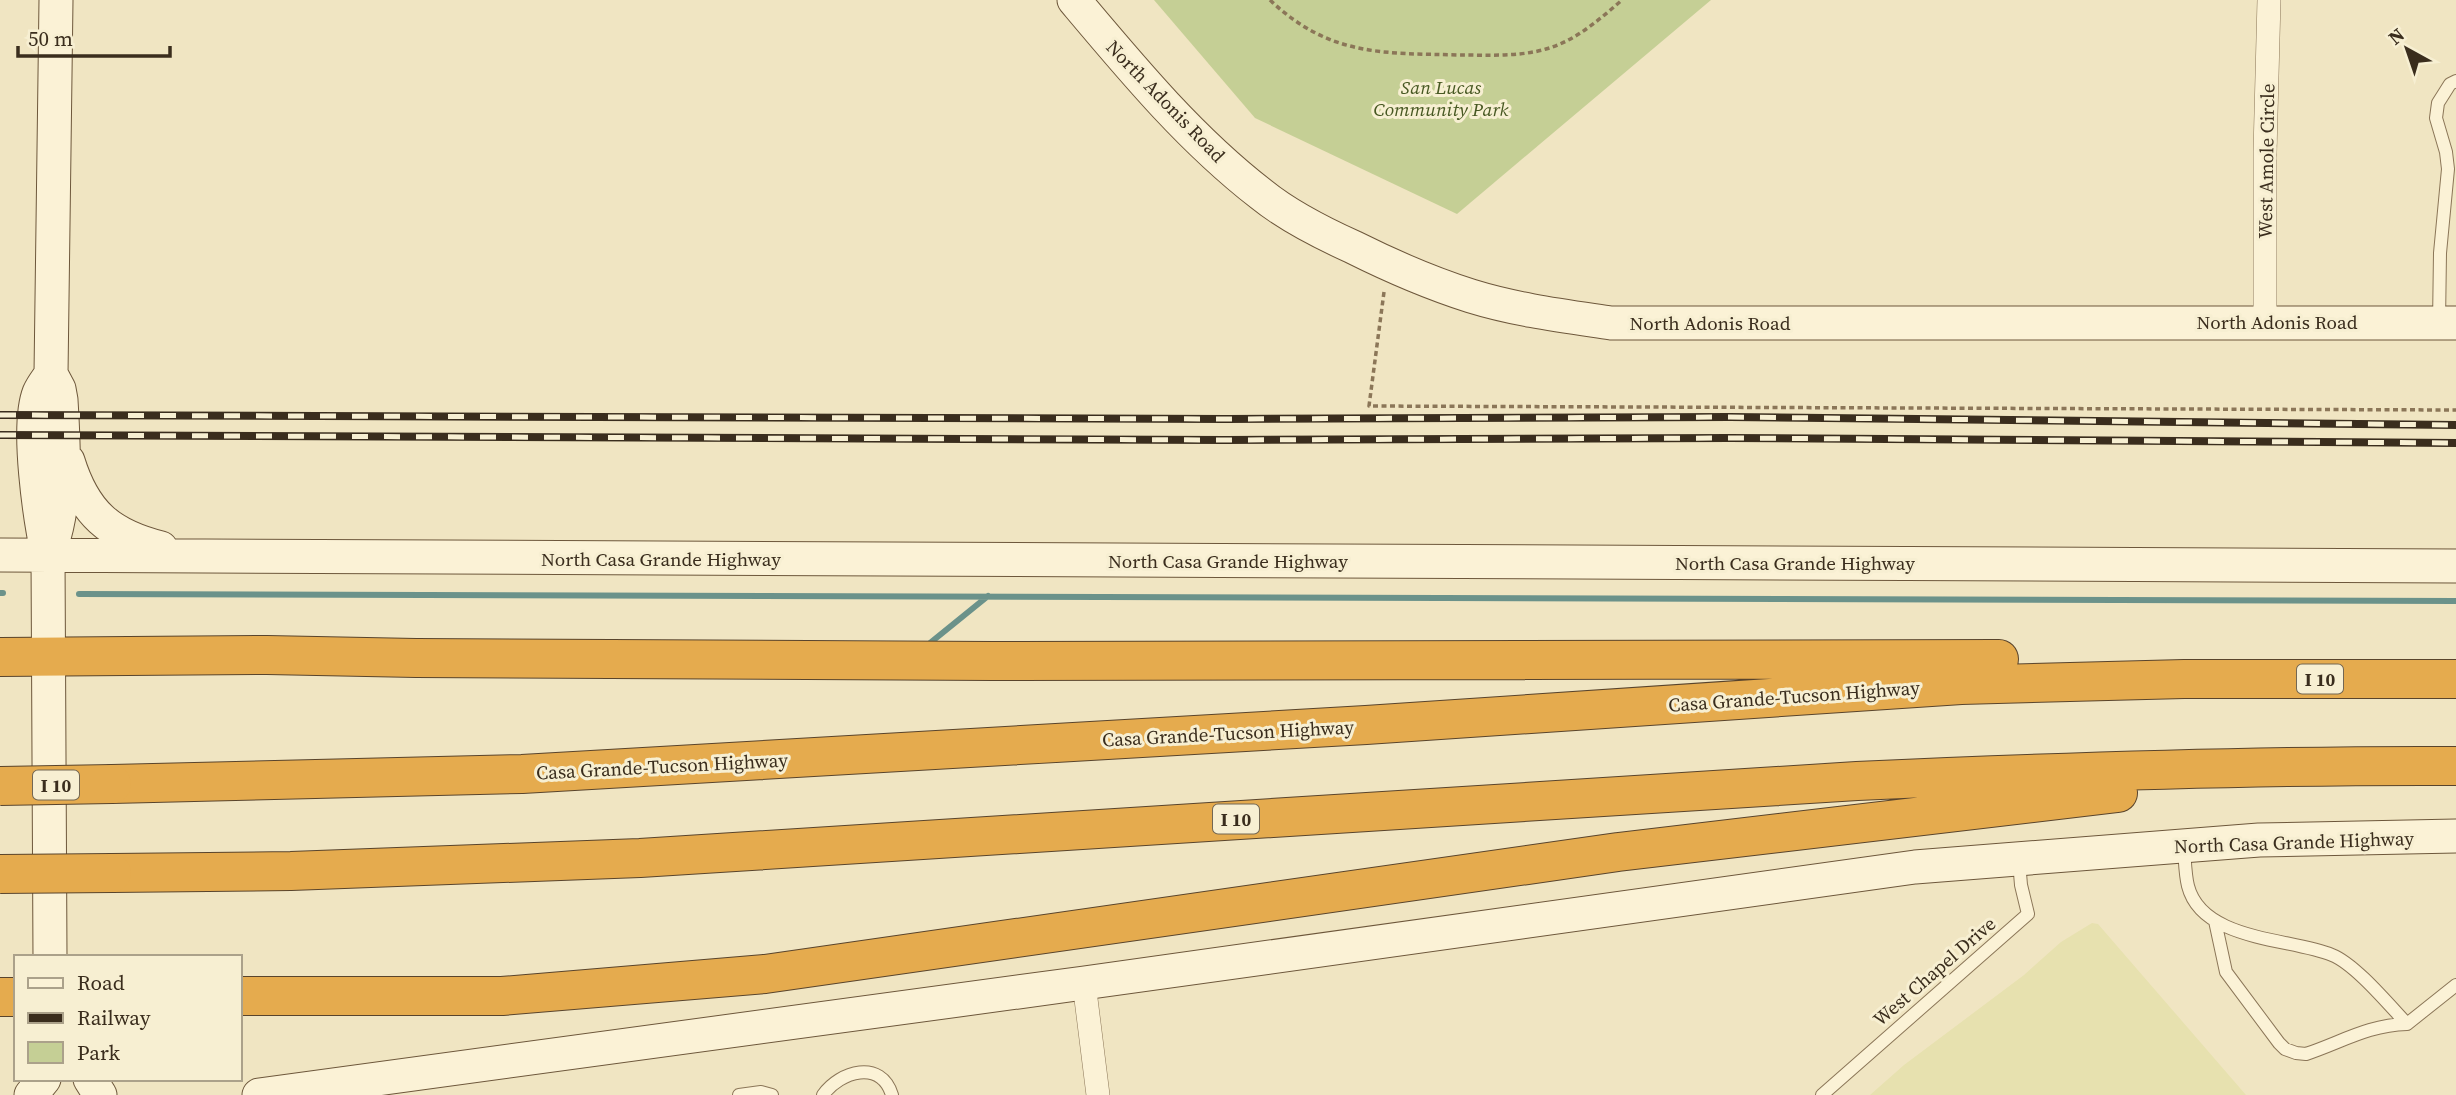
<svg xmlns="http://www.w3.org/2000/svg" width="2456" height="1095" font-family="'Source Serif 4',serif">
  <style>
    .farmland { fill: #e7e1af }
    .green { fill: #c5cf95 }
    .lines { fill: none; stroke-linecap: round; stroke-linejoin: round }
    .stream { stroke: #6b928a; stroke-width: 6 }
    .lane-casing { stroke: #8b7658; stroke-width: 14 }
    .street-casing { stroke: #8b7658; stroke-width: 24 }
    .secondary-casing { stroke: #6d573b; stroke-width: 35 }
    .highway-casing { stroke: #59442c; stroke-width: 40 }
    .path { stroke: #8b7658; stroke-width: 3.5; stroke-dasharray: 5 3.5; stroke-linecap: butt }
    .lane { stroke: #fbf2d6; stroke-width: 12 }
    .street { stroke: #fbf2d6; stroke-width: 23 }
    .secondary { stroke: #fbf2d6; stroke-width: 33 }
    .highway { stroke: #e5ab4e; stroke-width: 38 }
    .rail-casing { stroke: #3a2d1d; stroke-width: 8 }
    .rail { stroke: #f7efd2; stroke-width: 5; stroke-dasharray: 16; stroke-linecap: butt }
    .highway-bridge-casing { stroke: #59442c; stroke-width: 40; stroke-linecap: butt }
    .highway-bridge { stroke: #e5ab4e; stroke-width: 38 }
    .labels { text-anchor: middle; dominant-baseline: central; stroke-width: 6; stroke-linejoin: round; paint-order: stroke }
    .shield { fill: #f7efd2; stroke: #736753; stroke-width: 2 }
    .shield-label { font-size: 18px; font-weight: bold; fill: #3a2d1d }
    .park-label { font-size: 19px; font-style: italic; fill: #475822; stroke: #f7efd2 }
    .street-label { font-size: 19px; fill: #3a2d1d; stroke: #f7efd2 }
  </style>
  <rect width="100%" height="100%" fill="#f0e5c2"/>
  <path class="farmland" d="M2092,923L2098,924L2246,1095H1870L1904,1065L2024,975L2061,942Z"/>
  <path class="green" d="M1154,0H1711L1457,214L1255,118Z"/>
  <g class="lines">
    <path class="stream" d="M0,593H3
      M79,594L2456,601
      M930,643L988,596"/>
    <g class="lane-casing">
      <path id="lane" d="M2439,323L2440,253L2448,169L2446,152L2436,118L2438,103L2450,84L2456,81
        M2184,848C2185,860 2185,874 2188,886C2202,941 2290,938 2332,955C2355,964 2389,1005 2407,1024
        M2215,921L2226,972L2279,1043L2285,1049L2296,1053L2306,1054C2342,1042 2368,1025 2407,1024
        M2407,1024L2456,985
        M739,1095L761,1092L772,1095
        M823,1095C840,1071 881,1059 892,1095
        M1822,1095L2028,914L2021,885L2019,861"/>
    </g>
    <g class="street-casing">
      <path id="street" d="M2265,322V152L2269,0
        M1084,983L1098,1095"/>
    </g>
    <g class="secondary-casing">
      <path id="secondary" d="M1074,0C1132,69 1190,139 1261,194C1288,216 1322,233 1353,247C1391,266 1430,283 1471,296C1516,310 1564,316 1611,323H2456
        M68,461C84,513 109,535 161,548
        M51,547C67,501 64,448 61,400L59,389L51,374L56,0
        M0,555L2456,566
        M50,957L48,556C40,520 26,426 39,393C42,386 47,380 51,374
        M90,1079L100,1095
        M31,1095L44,1079
        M259,1095L1084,983L1915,867L2259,840L2456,836"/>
    </g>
    <g class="highway-casing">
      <path id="highway" d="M0,657L267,655L416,658L991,661L1999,659
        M112,784L522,774L1366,725L1961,685L2184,679H2456
        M112,873L291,871L640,858L1857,781C2056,772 2256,765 2456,766
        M240,996H502L765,974L1618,852L2118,793
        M0,997H16"/>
    </g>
    <path class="path" d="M1270,0C1330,57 1384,53 1460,55C1487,55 1519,57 1546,49C1575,41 1599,20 1622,0
      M1384,292L1369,406L2456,410"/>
    <use href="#lane" class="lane"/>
    <use href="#street" class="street"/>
    <use href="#secondary" class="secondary"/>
    <use href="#highway" class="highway"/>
    <g class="rail-casing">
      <path id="rail" d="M0,415L1227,419L1730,417L2456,425
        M0,435L1226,440L1729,438L2456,443"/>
    </g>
    <use href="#rail" class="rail"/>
    <g class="highway-bridge-casing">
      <path id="highway-bridge" d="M0,786L112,784
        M0,874L112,873"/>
    </g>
    <use href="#highway-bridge" class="highway-bridge"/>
  </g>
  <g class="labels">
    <g class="shield">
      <rect x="2297" y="664.5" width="46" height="29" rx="5"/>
      <rect x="33" y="770.5" width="46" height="29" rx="5"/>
      <rect x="1213" y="804.5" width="46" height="29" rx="5"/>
    </g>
    <g class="shield-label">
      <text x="2320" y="679">I 10</text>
      <text x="56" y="785">I 10</text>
      <text x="1236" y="819">I 10</text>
    </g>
    <g class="park-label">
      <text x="1441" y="87">San Lucas<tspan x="1441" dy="22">Community Park</tspan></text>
    </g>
    <g class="street-label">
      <text transform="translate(1166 101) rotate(46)">North Adonis Road</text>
      <text transform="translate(2266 161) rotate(-89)">West Amole Circle</text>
      <text x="2277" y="322">North Adonis Road</text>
      <text x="1710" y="323">North Adonis Road</text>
      <text x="661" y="559">North Casa Grande Highway</text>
      <text x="1228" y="561">North Casa Grande Highway</text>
      <text x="1795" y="563">North Casa Grande Highway</text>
      <text transform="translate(1794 696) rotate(-4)">Casa Grande-Tucson Highway</text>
      <text transform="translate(1228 733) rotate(-3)">Casa Grande-Tucson Highway</text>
      <text transform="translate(662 766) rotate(-3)">Casa Grande-Tucson Highway</text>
      <text transform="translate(2294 842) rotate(-2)">North Casa Grande Highway</text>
      <text transform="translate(1934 971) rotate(-41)">West Chapel Drive</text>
    </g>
  </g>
  <rect x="14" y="955" width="228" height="126" fill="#f7efd2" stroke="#aba18a" stroke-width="2"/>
  <rect x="28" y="978" width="35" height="10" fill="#fbf2d6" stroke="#aba18a" stroke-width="2"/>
  <text x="77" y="990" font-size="21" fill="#3a2d1d">Road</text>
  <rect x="28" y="1013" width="35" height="10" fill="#3a2d1d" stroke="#aba18a" stroke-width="2"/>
  <text x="77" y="1025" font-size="21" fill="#3a2d1d">Railway</text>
  <rect x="28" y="1042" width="35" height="21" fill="#c5cf95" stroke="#aba18a" stroke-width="2"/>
  <text x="77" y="1060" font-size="21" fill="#3a2d1d">Park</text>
  <g transform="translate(2407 49) rotate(320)" stroke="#f7efd2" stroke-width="5" paint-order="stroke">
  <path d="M0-5L12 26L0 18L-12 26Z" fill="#3a2d1d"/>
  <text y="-10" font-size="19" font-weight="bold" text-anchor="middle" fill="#3a2d1d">N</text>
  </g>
  <path d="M18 46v10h152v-10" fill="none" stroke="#3a2d1d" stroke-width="3.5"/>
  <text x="28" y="46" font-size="21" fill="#3a2d1d" stroke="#f7efd2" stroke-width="5" paint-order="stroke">50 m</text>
</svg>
